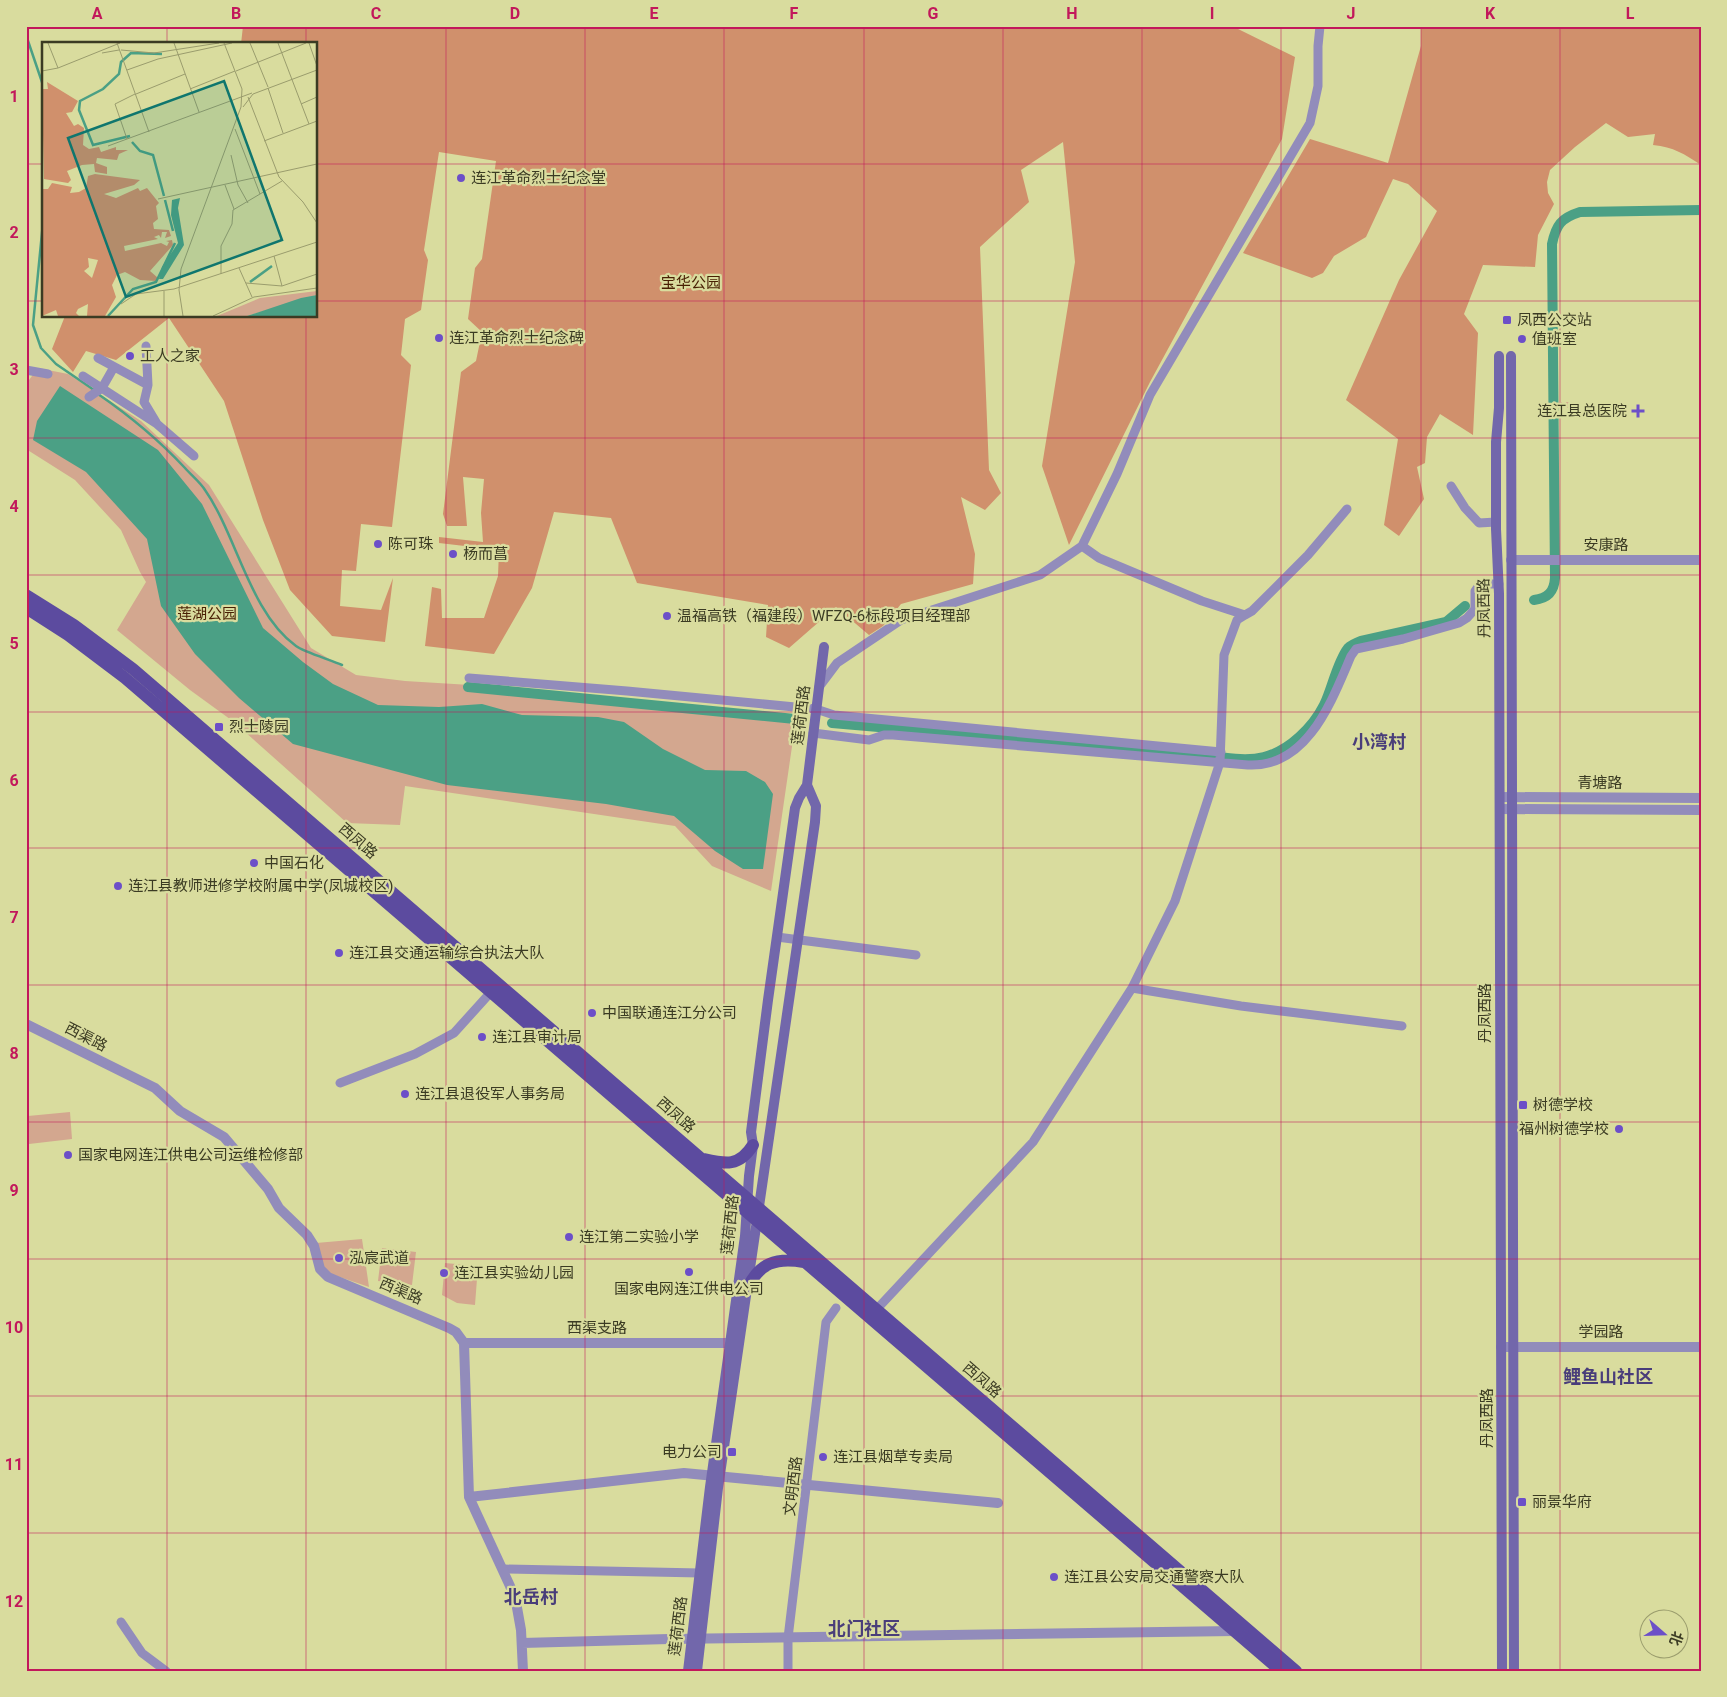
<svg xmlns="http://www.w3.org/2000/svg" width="1727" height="1697" font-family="Roboto,'Noto Sans SC',sans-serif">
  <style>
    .green { fill: #d3a78f }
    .forest { fill: #d0906c }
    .water { fill: #4ba085 }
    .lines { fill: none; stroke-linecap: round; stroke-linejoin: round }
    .stream { stroke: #4ba085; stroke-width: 2.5 }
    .canal { stroke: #4ba085; stroke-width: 10 }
    .minor { stroke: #928cbb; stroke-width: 9 }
    .tertiary { stroke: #928cbb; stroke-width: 10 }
    .secondary { stroke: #7267ab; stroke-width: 10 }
    .primary { stroke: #5c4b9f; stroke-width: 12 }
    .grid { fill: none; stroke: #c2185b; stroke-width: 1; stroke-opacity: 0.55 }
    .poi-dot { fill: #6c4fc8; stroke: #d9dc9e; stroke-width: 2 }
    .labels { text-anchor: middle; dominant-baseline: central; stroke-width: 4.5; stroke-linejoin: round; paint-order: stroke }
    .poi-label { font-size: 15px; fill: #3b3b23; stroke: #d9dc9e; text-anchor: start }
    .park-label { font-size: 15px; fill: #481f03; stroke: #d9dc9e }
    .street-label { font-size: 15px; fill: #3b3b23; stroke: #d9dc9e }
    .quarter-label { font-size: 18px; font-weight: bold; fill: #493d7a; stroke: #d9dc9e }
    .inset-river { fill: none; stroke: #4ba085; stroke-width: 2.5 }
    .inset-road { fill: none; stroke: #9a9c6d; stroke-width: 1 }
    .view { fill: #0f766e; fill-opacity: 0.15; stroke: #0f766e; stroke-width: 2.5 }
    .inset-edge { fill: none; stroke: #3b3b23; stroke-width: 2.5 }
    .neatline { fill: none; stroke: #c2185b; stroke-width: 2 }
    .grid-label { font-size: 16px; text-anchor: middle; font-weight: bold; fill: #c2185b }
  </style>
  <rect width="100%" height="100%" fill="#d9dc9e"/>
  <path class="green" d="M38,368L68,374L141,421L209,485L311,648L356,675L405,681L503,687L796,719L771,891L712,866L675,826L405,786L400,825L347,823L234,722L190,690L117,630L146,582L140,572L121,530L75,480L26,449V384Z
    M1548,402H1562V408H1548Z
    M1566,402H1580V408H1566Z
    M70,1112L72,1139L29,1144L28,1116Z
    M362,1239L369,1287L325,1272L316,1243Z
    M382,1248L416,1252L412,1285L378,1281Z
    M445,1263L478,1266L475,1305L457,1303L442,1295Z"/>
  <path class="forest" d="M243,26H1232L1295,57L1282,139L1150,382L1069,545L1042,466L1075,262L1063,142L1021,170L1029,202L980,247L989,470L1001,493L985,510L961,497L975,554L973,584L901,604L883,626L869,635L836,607L789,648L766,637L768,605L637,583L611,518L554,512L532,588L494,654L425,646L432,587L441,589L442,618H484L498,576L499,550L439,543V537L483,542L481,513L484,479L463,477L467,526H447L443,514L461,372L476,361L482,332L468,319L475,268L482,259L496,161L439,152L424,250L428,260L421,310L405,319L401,355L411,365L392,527L361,524L356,571L342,570L340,606L381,610L393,578L385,642L332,636L290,590L263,520L224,401L169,318L116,360L86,351L73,372L52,349L65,316H316V44H241Z
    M1421,26H1701V165C1684,154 1674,147 1653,145L1655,134L1628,137L1606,123L1575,147L1550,170L1547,182L1548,193L1554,204L1538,235L1535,267L1483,265L1464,314L1478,333L1473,435L1440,414L1427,437L1425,463L1417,467L1424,499L1399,536L1384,525L1398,439L1346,400L1399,280L1437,211L1408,184L1393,179L1366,237L1334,256L1323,273L1312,278L1243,253L1310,139L1388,163L1421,46Z"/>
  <path class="water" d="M60,386L158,450L202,504L263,628L303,662L333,684L378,705L439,707L482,704L522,715L598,717L624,722L663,749L705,770L746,771L765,782L773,794L763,869H743L715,851L674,816L606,804L447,785L293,744L239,698L195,654L161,606L147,539L86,472L33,440L37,421Z"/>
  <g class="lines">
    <path class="stream" d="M26,35L44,88
      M44,212L33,325L41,348L56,364L94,390
      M98,394C130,416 158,439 185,468C191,475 200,482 205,490C237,536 250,613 296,646C304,652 331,660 342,665"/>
    <path class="canal" d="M1534,600C1548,598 1554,592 1555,578L1552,244C1556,225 1561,218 1580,212L1701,210
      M468,687L795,719
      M832,723L1203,755C1222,757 1245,762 1264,757C1289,751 1313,727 1324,705C1332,689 1337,662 1348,648C1351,645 1356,643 1361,641L1446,622L1465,606"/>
    <path class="minor" d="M146,346L148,385L144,402L156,422
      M98,358L148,385
      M26,370L48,374
      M83,376L157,424L194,456
      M89,397L102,388L114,367
      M1451,486L1465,508L1479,523L1496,522
      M1082,546L1099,558L1202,601L1245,615L1252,611L1308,555L1347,509
      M469,678L627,691L816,709L834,715L1221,752
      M819,687L837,663L901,620L1040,575L1082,546L1117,474L1150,395L1310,123L1318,86V46L1320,26
      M813,733L869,740L884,735H893L1248,765C1308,768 1332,700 1351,656L1356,649L1403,639L1459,623L1467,618L1475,609V591L1480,584H1499
      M777,937L916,955
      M1132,988L1241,1006L1402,1026
      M340,1083L415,1054L454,1033L491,992
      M876,1310L1033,1142L1132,988L1175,901L1220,762L1224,655L1237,620L1245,615
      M503,1569L700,1573
      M121,1622L142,1653L166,1671
      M788,1671V1638L826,1322L836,1308"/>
    <path class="tertiary" d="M1511,560H1701
      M1500,797L1701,798
      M1500,809L1701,810
      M26,1024L155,1088L180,1111L224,1137L268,1189L279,1208L307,1235L314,1246L320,1269L328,1277L449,1328L456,1332L464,1343L469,1497L510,1586L516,1602L521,1630L523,1671
      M464,1343H730
      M1501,1347H1701
      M469,1497L684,1473L998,1503
      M522,1643L669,1639L1235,1631"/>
    <path class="secondary" d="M1499,356V408L1496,442V529L1499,594L1502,1671
      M1511,356L1514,1671
      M688,1671L710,1487L745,1236L749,1176L753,1145L751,1132L768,1000L795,808L799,798L807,785L824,647
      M697,1671L718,1488L815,822L816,806L807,785"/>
    <path class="primary" d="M26,595L74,625L133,669L1296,1671
      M26,608L68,635L125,678L1281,1671
      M704,1159C726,1164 739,1167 753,1145
      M747,1289C759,1263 776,1257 804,1262"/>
  </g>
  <path class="grid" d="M167,26V44M306,26V44M446,26V1671M585,26V1671M724,26V1671M864,26V1671M1003,26V1671M1142,26V1671M1281,26V1671M1421,26V1671M1560,26V1671M26,164H44M316,164H1701M26,301H44M316,301H1701M167,316V1671M306,316V1671M26,438H1701M26,575H1701M26,712H1701M26,848H1701M26,985H1701M26,1122H1701M26,1259H1701M26,1396H1701M26,1533H1701"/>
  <g class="poi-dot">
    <circle cx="461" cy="178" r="5"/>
    <rect x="1502" y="315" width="10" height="10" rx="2.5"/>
    <circle cx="439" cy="338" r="5"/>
    <circle cx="1522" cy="339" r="5"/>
    <circle cx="130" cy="356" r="5"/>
    <path d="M1635.5 403.5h5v5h5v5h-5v5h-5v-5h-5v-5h5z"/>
    <circle cx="378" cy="544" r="5"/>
    <circle cx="453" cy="554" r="5"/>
    <circle cx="667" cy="616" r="5"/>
    <rect x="214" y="722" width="10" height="10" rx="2.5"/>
    <circle cx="254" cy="863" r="5"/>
    <circle cx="118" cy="886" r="5"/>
    <circle cx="339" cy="953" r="5"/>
    <circle cx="592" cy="1013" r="5"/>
    <circle cx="482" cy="1037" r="5"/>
    <circle cx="405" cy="1094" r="5"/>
    <rect x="1518" y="1100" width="10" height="10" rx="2.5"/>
    <circle cx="1619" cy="1129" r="5"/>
    <circle cx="68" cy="1155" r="5"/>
    <circle cx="569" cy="1237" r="5"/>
    <circle cx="339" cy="1258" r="5"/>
    <circle cx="689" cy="1272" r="5"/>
    <circle cx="444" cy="1273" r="5"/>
    <rect x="727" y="1447" width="10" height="10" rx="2.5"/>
    <circle cx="823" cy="1457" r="5"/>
    <rect x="1517" y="1497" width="10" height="10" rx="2.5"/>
    <circle cx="1054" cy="1577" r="5"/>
  </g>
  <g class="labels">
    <g class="poi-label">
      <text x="471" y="178">连江革命烈士纪念堂</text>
      <text x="1517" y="320">凤西公交站</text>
      <text x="449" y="338">连江革命烈士纪念碑</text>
      <text x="1532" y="339">值班室</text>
      <text x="140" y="356">工人之家</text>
      <text x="1627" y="411" text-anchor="end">连江县总医院</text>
      <text x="388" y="544">陈可珠</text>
      <text x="463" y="554">杨而菖</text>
      <text x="677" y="616">温福高铁（福建段）WFZQ-6标段项目经理部</text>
      <text x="229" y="727">烈士陵园</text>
      <text x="264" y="863">中国石化</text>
      <text x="128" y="886">连江县教师进修学校附属中学(凤城校区)</text>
      <text x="349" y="953">连江县交通运输综合执法大队</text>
      <text x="602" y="1013">中国联通连江分公司</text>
      <text x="492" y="1037">连江县审计局</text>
      <text x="415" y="1094">连江县退役军人事务局</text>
      <text x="1533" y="1105">树德学校</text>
      <text x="1609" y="1129" text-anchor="end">福州树德学校</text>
      <text x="78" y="1155">国家电网连江供电公司运维检修部</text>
      <text x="579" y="1237">连江第二实验小学</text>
      <text x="349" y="1258">泓宸武道</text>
      <text x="454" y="1273">连江县实验幼儿园</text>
      <text x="689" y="1289" text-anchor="middle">国家电网连江供电公司</text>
      <text x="722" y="1452" text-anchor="end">电力公司</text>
      <text x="833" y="1457">连江县烟草专卖局</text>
      <text x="1532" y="1502">丽景华府</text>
      <text x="1064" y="1577">连江县公安局交通警察大队</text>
    </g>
    <g class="park-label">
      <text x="691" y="283">宝华公园</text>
      <text x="207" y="614">莲湖公园</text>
    </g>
    <g class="street-label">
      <text x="1606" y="545">安康路</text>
      <text transform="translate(1484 608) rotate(-91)">丹凤西路</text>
      <text transform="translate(801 715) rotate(-83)">莲荷西路</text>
      <text x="1600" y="783">青塘路</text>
      <text transform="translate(358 841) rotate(41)">西凤路</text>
      <text transform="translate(1485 1013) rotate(-90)">丹凤西路</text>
      <text transform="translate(86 1037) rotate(27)">西渠路</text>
      <text transform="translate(676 1115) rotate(41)">西凤路</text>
      <text transform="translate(730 1225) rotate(-84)">莲荷西路</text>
      <text transform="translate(401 1291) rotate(23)">西渠路</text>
      <text x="597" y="1328">西渠支路</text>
      <text x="1601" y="1332">学园路</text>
      <text transform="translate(982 1380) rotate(41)">西凤路</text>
      <text transform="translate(1487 1418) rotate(-90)">丹凤西路</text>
      <text transform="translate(793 1486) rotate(-83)">文明西路</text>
      <text transform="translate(678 1626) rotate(-83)">莲荷西路</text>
    </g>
    <g class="quarter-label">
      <text x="1379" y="741">小湾村</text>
      <text x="1608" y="1376">鲤鱼山社区</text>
      <text x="531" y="1596">北岳村</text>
      <text x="864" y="1628">北门社区</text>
    </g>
  </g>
  <g transform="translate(42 42)">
    <rect width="275" height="275" fill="#d9dc9e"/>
    <path d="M275,249V253L205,274H175L218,256Z" fill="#d3a78f"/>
    <path d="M5,40L36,59L30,70L24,71L32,84L36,82L42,86L41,103L47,107L57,105L59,110L74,105V108H86L77,112L75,118L55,116L54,121L65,125V132L53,130L52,122L40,123L25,129L29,138L26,141L2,137L0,47H6ZM53,132L98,138L92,143L62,152L74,156L96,146L98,149L105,146L117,161L114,164L116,177L111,181L112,187L127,188L129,194L123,196L125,190H120L119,196L117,193L112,195L116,197L82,204L83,209L119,201L125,204L127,200L124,199L130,198L131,203L108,229L116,236L114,239L98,238L83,230L75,233L70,243L74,255L63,274H45L46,262L36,267L34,271L37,274H16L14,268L0,274V147H6L10,141L30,145L28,151L37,150L44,146L46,134ZM46,216L56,218L50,236L42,229L47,225Z" fill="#d0906c" fill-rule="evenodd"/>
    <path d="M138,156L136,166L142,203L121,237H117L120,225L136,201L129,173L130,158ZM275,253V274H205L259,256Z" fill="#4ba085"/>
    <path class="inset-river" d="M88,94L51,103L37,68L38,59L61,47L77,32L79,20L89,11L120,12M90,100L98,109L111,113L122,154M123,158L131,189M208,240L230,224M66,274L91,247L114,240L133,201"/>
    <path class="inset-road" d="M75,1L107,90M132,1L157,70M208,1L226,45M236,1L267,82M267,1L275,24M79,8L112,11L177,1M60,11L77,8M16,26L78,1M85,28L116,17L190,1M0,29L16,26L6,1M194,29L264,1M226,46L241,91M148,47L193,29M94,52L143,32M206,55L237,135L261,160L275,181M259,62L275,55M201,65L211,52L275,28M193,87L218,152M85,97L73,62L93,52M222,99L275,79M66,104L210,51M189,113L196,143L206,161M183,143L192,167M116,157L275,122M232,214L240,244M197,226L210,255M179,232V204L190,182L191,168L240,139M204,241L240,244L275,232M122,249V274M79,262L94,252L132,247L275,200M141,274L137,248L139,227L199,65L200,47L182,1M171,274L212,255L275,246"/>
    <path class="view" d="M182,39L240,198L84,255L26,96Z"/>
    <rect width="275" height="275" class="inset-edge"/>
  </g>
  <rect width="1727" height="1697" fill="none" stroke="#d9dc9e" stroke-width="55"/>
  <g transform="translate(1664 1634) rotate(110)"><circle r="24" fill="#d9dc9e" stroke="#9a9c6d"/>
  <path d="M0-4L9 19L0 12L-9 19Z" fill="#6c4fc8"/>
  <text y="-8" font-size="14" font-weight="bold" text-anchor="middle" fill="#3b3b23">北</text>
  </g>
  <rect x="28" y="28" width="1672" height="1642" class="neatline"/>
  <g class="grid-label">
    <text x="97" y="19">A</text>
    <text x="236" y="19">B</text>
    <text x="376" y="19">C</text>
    <text x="515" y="19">D</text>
    <text x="654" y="19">E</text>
    <text x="794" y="19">F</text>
    <text x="933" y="19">G</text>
    <text x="1072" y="19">H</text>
    <text x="1212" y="19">I</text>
    <text x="1351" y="19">J</text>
    <text x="1490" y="19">K</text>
    <text x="1630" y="19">L</text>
    <text x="14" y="102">1</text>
    <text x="14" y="238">2</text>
    <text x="14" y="375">3</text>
    <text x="14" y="512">4</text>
    <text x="14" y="649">5</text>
    <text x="14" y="786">6</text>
    <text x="14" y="923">7</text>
    <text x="14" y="1059">8</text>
    <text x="14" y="1196">9</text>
    <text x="14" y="1333">10</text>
    <text x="14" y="1470">11</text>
    <text x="14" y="1607">12</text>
  </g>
</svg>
